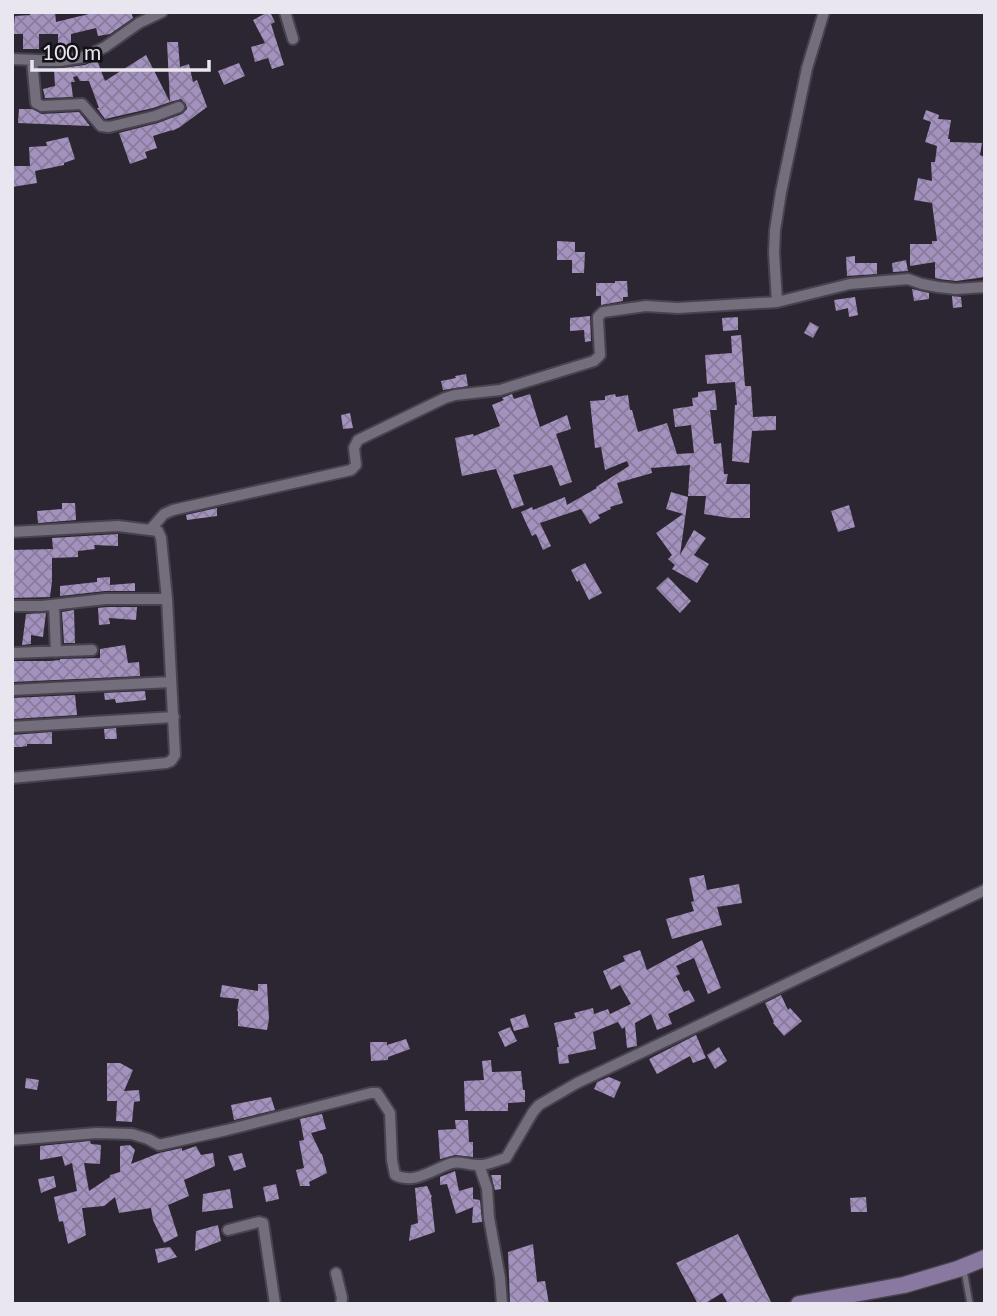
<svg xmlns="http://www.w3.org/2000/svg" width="997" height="1316" font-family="Lato,sans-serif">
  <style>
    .building { fill: url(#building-cross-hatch) }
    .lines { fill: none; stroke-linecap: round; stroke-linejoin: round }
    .lane-casing { stroke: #47434e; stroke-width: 9 }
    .street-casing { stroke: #47434e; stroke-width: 14 }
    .secondary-casing { stroke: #47434e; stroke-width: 19 }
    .lane { stroke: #736d7c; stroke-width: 5 }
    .street { stroke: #736d7c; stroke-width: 10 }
    .secondary { stroke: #89789f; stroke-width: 16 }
  </style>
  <defs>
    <pattern id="building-cross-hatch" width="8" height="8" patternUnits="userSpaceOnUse" patternTransform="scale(1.75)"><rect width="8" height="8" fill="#a492be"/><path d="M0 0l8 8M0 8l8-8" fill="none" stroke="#887b9b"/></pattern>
  </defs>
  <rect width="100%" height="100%" fill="#2c2633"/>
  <path class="building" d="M55,12L56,22L97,12H131L133,18L110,34L98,36L96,28L71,34V51L58,53V34H39V49H23V34H13L15,16L30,15V13Z
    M268,12H270L275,22L271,24L284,65L272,69L268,58L255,62L251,47L265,43L253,20Z
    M167,42H178L180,67L189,64L193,82L197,80L207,107L180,127L172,131V130L153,136L157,148L145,152L147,158L130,164L119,133L158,123L182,114L187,109L186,104L181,99L170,102Z
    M146,55L170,102L153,108L105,119L97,108H99L89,81H80L77,76L73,77L75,82H71L73,97L45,98L43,89L55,86L54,69L85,65L97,60L105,81Z
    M239,63L245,76L224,85L218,71Z
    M19,109H32L42,114L79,112L90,126L18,123Z
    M926,110L939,115L938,119L951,120L948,139H950V142L982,143L980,155L985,157V277L956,281L939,279L935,278V262L910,266V244H932V241H937L932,203L914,200L918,178L932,181L931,162H935L937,146L925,142L931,122L923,119Z
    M68,137L75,159L64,163V165L35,171L37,183L12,187V166H30L29,147L47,146L46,142Z
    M557,241L575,242V252H585L584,273H572V260H557Z
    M855,256V263H877V274L847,276L846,257Z
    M906,260L908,271L893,272L892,263Z
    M615,281H627L628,297H623V301L601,305V296H596V283H615Z
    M912,289L929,293V299L914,301Z
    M952,296L961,297L962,307L953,308Z
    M855,297L858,315L849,317L848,308L836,311L834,300Z
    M590,316L591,341L585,342L584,330L570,331V318Z
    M738,317V330L723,331L722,318Z
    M810,322L819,327L813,338L804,333Z
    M741,335L745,386H751L753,417L776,416V430L752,431L749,463L732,461L735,405H737L735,382L707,384L705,355L732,353L731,336Z
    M466,374L468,386L443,390L441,381L456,378L455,376Z
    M715,390L717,410H710L714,444L721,443L724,474H728L726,484H750V518H730L704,514L706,496H688L690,465L651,468L652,473L617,483L623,503L610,507L611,509L598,515L600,518L590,524L581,509L540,523L551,546L543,550L536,534L532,536L521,512L532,507L533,510L565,497L567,505L597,488L596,487L629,466L627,461L605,470L601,447L595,448L590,401L605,400V396L615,394L616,397L628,395L630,410H632L638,432L667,423L677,454L694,453L691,425L675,427L673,409L693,406L692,398L698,397V392Z
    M512,394L514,399L530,394L540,427L567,415L571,429L556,434L572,482L560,486L552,465L513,475L524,505L512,509L496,469L462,476L455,438L473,434L474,436L500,426L492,405L504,400L502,398Z
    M350,413L353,428L343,429L341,415Z
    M671,492L688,497L680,555L694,530L706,538L694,555L709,564L697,583L672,569L675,565L668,559L672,555L656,533L683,514L666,509Z
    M62,503H75L76,520L38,523L37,511L62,509Z
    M849,505L855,527L838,532L831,511Z
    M217,508V516L187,520L186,515Z
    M118,534V546L94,545L95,549L78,551V557L52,558V581L50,597L12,598V550L53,549L52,538Z
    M585,563L602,593L589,600L579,580L577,582L571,570Z
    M110,577V585L135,583V591H105L60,596V586L97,582V578Z
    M668,577L691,601L680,613L656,588Z
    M106,607H137L136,620L109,618L110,624L99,625L98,608Z
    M74,610L75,643H64L62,612Z
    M46,613L43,637L31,635V644L22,645L26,614Z
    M125,645L128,663L139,662L140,676L12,682V661H50L60,660V659L100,658V649Z
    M145,691L146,700L116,703L115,699L105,700L104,693Z
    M75,695L77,715L12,719V698Z
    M116,728L117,739H105L104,729Z
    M52,732V744H27V746L21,747H12V735Z
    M704,875L707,890L739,884L742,903L717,907L722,925L672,939L666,919L694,911L691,902L694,901L689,878Z
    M702,940L721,988L708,994L694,958L676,966L680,974L676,976L684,992L689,990L695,1001L668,1014L672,1024L657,1030L651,1014L635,1023L637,1046L627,1048L625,1027L622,1029L618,1022L593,1032L596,1049L568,1055L569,1063L559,1064L557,1047H559L554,1023L576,1018L574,1013L593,1008L594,1014L608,1009L610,1014L631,1004L620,985L611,990L603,971L625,961L623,956L640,950L647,970Z
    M258,984H267L269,1019L267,1030L238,1026V1011H237L239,999L220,997L222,985L258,991Z
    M781,995L788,1010L790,1008L802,1021L784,1036L773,1023L774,1022L765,1003Z
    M525,1014L529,1027L514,1031L510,1019Z
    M510,1027L517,1041L505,1047L498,1032Z
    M696,1035L706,1058L693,1063L690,1056L657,1074L649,1059Z
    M406,1039L410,1049L388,1057V1060L371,1061L370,1042H387V1045Z
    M719,1047L727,1061L715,1069L707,1055Z
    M491,1060L492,1072L521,1071L523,1090H525V1102L508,1103V1111H465L464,1081L484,1080L482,1061Z
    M107,1063H120L133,1070L124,1091L139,1090L140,1101L134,1102L132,1122L116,1121L117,1101H107Z
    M609,1077L621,1082L614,1098L594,1089L597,1082Z
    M26,1078L39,1080L37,1090L25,1088Z
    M271,1097L275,1110L234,1120L231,1105Z
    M322,1114L326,1129L311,1133L321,1154H322L327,1173L309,1182L310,1186H300L296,1170L304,1168L299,1141L304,1140L300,1119Z
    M455,1120H468L469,1142H473V1157L455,1155L440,1159L438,1130L456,1129Z
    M90,1141L91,1144L101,1145L100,1164L84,1163L89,1191L110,1177V1175L120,1172V1146L130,1145L135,1150L131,1164L159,1153L182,1148V1151L196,1146L201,1155L213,1153L215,1166L184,1180L189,1196L168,1205L178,1236L164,1243L153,1220L151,1208L119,1213L115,1197L104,1206L82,1208L86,1235L68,1244L63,1221L59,1222L54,1197L77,1191L72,1163L65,1166L62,1156L40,1160V1146Z
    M242,1153L246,1167L234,1171L228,1156Z
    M455,1171L459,1191L473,1187V1199L480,1200L482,1222L472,1223L473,1207L456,1214L447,1184L440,1185V1177Z
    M491,1175H501V1189L495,1190Z
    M54,1176L56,1187L41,1193L38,1179Z
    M276,1184L279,1199L266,1202L263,1187Z
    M427,1186L432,1197H431L435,1232L409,1241L411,1225L418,1223L415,1188Z
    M230,1189L233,1208L202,1212L203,1194Z
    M866,1197L867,1212H851L850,1198Z
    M218,1225L221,1241L195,1251L196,1231Z
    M738,1234L772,1304H728L722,1293L704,1304H698L676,1263Z
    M533,1244L537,1282L545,1281L549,1304H510L508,1252Z
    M170,1247L177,1257L158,1263L155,1249Z"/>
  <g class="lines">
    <g class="lane-casing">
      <path id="lane" d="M964,1270L970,1304"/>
    </g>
    <g class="street-casing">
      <path id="street" d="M285,12L293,39
        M12,59L60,61L84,57L105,47L139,23L162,12
        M32,60L36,103L42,106L82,104L101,126L109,127L155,116L179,107
        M777,302L774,253L775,230L781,192L807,68L824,12
        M150,530L164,514L173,510L351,470L356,465L354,448L358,440L445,398L455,395L500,390L594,361L600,355L598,320V317L603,312L646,306L678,308L777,302L850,284L908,279L922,284L938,287L956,289L985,287
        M12,532L118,526L158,531L161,538L167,599L175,755L171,761L166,763L12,778
        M54,605L56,652
        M12,606H42L106,599H167
        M12,653L92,650
        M12,690L171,682
        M12,727L174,717
        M12,1140L97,1133L132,1134L148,1139L159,1145L227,1130L371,1093H377L390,1113L392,1160L395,1175C415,1185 433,1169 452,1163C463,1161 470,1166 480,1165C488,1165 498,1160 506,1158L533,1112L539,1105L577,1083L985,890
        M479,1165L487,1188L489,1218L500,1278L502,1304
        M228,1230L259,1222L263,1223L275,1304
        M336,1273L342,1298L341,1304"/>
    </g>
    <g class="secondary-casing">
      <path id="secondary" d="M799,1304L904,1285L958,1269L985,1258"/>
    </g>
    <use href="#lane" class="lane"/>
    <use href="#street" class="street"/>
    <use href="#secondary" class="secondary"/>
  </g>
  <rect width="997" height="1316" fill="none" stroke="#eae6ef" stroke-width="28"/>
  <path d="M32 60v10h177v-10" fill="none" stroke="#eae6ef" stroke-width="3.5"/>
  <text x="42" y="60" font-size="21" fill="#eae6ef" stroke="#131116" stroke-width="5" paint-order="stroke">100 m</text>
</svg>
